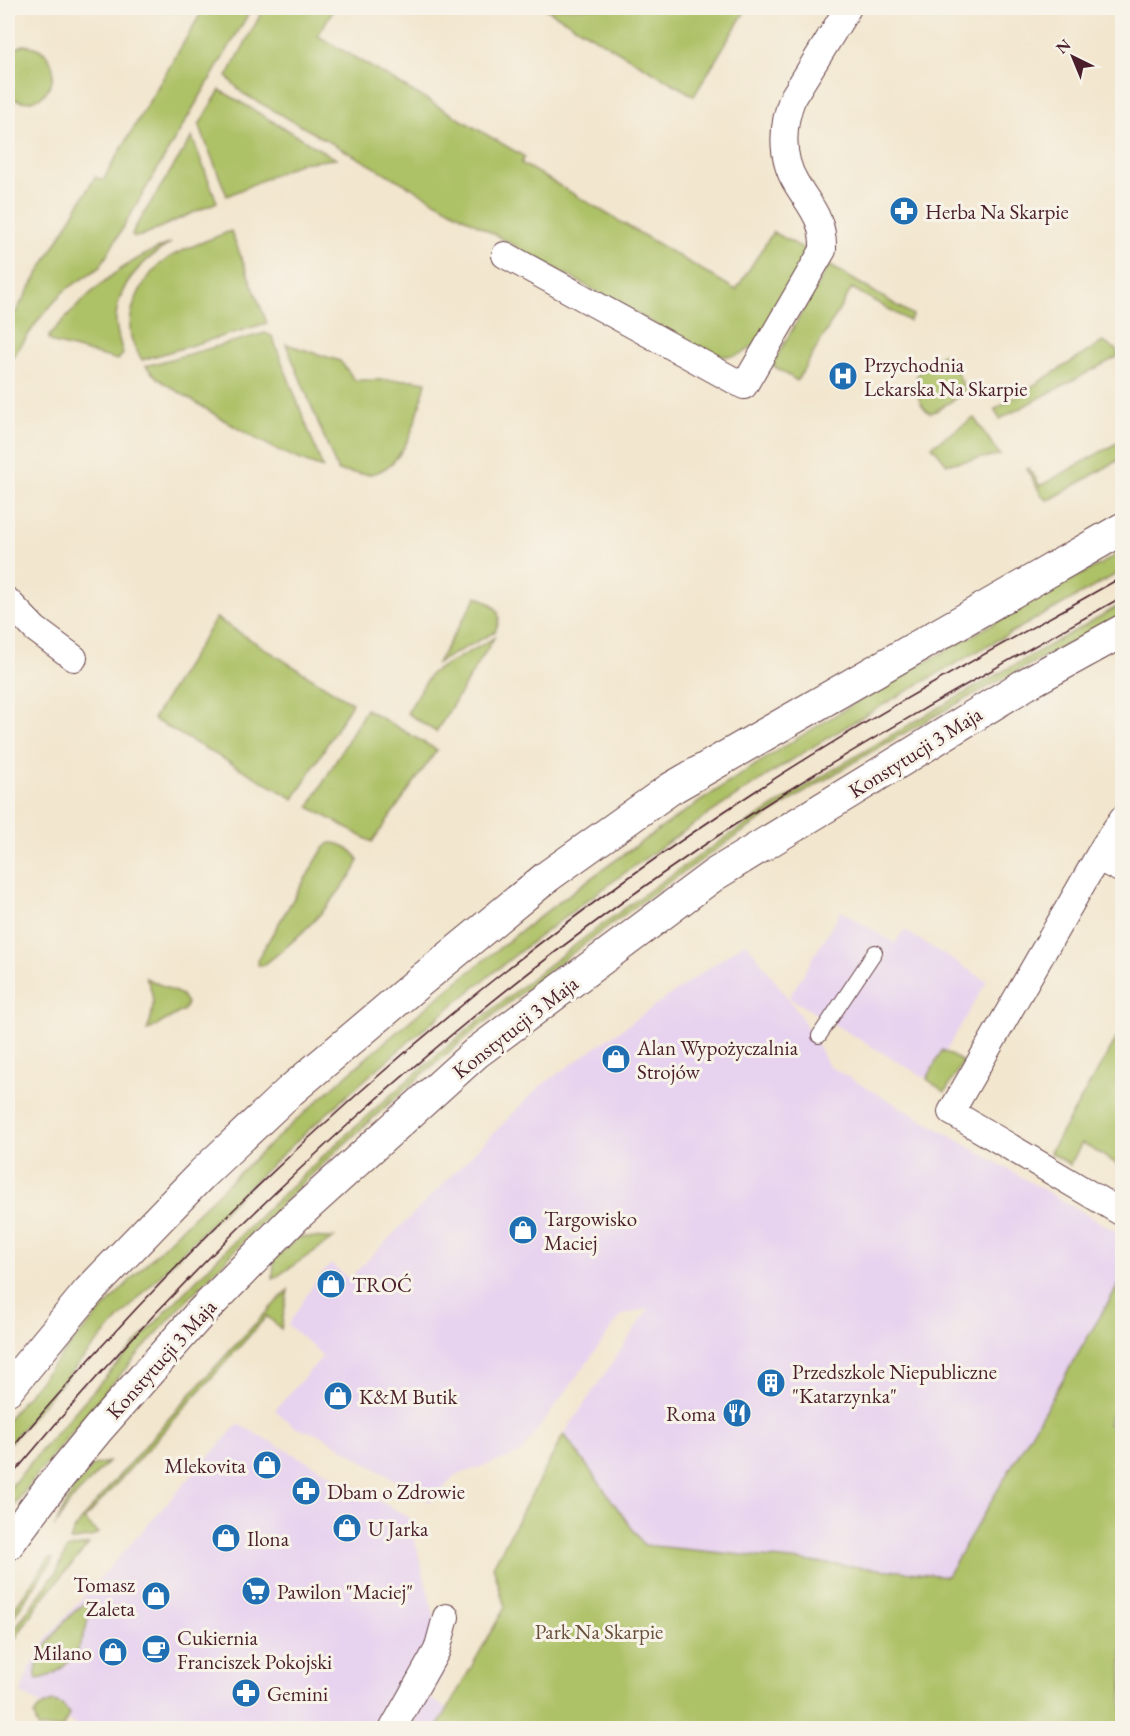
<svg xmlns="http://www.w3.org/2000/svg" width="1130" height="1736" font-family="'EB Garamond',serif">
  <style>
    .built { fill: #e7d2ef }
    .green { fill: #adc166; stroke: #7c7048; stroke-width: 1.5 }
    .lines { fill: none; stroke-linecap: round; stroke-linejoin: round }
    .service-casing { stroke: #633d43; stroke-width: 16 }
    .minor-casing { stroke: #633d43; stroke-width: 28 }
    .tertiary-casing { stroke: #633d43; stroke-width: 34 }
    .service { stroke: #fff; stroke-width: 14 }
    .minor { stroke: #fff; stroke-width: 26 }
    .tertiary { stroke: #fff; stroke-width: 32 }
    .tram { stroke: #4a1f2b; stroke-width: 1.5 }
    .labels { text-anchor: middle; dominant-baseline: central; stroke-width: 6; stroke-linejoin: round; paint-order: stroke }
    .poi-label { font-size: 21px; fill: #4a1f2b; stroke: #f7f3e8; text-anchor: start }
    .street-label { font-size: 21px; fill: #4a1f2b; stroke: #f7f3e8 }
    .park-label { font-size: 21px; fill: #68503d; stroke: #f7f3e8 }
  </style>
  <rect width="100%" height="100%" fill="#f7f3e8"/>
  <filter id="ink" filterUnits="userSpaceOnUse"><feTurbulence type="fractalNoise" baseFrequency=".0167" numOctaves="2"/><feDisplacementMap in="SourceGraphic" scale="12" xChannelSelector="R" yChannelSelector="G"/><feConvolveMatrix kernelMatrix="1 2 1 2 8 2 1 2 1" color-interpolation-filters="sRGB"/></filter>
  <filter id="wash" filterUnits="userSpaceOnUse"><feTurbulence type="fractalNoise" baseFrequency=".008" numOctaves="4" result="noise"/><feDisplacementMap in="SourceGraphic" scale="24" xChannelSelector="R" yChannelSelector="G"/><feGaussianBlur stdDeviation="1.35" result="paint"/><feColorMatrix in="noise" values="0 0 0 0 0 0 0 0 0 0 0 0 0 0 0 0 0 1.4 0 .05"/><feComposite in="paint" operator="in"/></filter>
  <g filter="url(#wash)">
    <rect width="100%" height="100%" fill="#f2e6ce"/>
    <path class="built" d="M841,911L895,943L904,930L987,981L929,1080L789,998Z
      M746,942L799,1013L829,1066L1122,1235V1279L947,1576L644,1545L564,1434L649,1308L621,1316L520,1454L456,1475L430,1502L321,1435L296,1428L275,1410L323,1356L288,1325L317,1279L331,1264L349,1279L539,1087Z
      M1122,1394V1433L1108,1424Z
      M238,1424L409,1517L447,1667L429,1698L453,1712L443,1728H81L21,1693L28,1671L50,1634Z"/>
    <path class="green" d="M204,8H252L100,267L64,291L40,318L8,364V325L95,177L103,180Z
      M264,8H334L318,36L525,157L521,163L736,290L773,232L805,249L808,252L759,341C741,358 732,358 708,354L242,93L227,77Z
      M544,8H747L694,96Z
      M23,45C75,48 52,122 8,96V52Z
      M220,90L336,159L300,163L227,196L199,125Z
      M192,137L217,202L141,236L135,237L132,235L134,229Z
      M231,231L267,323L142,360C137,351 130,341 130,330C129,304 145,274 167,259C181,249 214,238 231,231Z
      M171,243C144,259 119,283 116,316C115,328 120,342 123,354L118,360L54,343L49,339V336C86,295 118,263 171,243Z
      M829,265L913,315L909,321L852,288L797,381L772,365Z
      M265,333L272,336L323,468C276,453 236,428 195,402C178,391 158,382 146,366Z
      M1103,342L1115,349L1119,356L1000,419L994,410Z
      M286,344L340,361L355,380H414L426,382C419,411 407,469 370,474C360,475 348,472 338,471Z
      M942,354L951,358L966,392L936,411L930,413C923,409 921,403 918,397C907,375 926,367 942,354Z
      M974,418L1000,455L947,464L932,446Z
      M1122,440V458L1053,498L1047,500L1042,496L1027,469L1029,468L1040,486Z
      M1122,552V571C1010,634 896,694 787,763C495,949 230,1179 8,1445V1419C93,1313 189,1217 290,1126C429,999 576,882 734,779C860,696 991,625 1122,552Z
      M477,596C495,606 505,610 495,632L437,663Z
      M1122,604V616C989,685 857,755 732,839C460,1021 206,1251 8,1513V1490C215,1240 455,1019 725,838C853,753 989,680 1122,604Z
      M216,618L352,703L294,799L153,719Z
      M494,638L436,732L407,713L431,673Z
      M366,709L437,750L372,842L309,807Z
      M330,843C340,842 353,850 358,859C358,868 351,875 345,883C323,915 295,941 264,965H258L257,960L323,849Z
      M146,978L182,995L187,1003L184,1010L147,1031C154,1011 156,997 146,978Z
      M1122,1029V1167L1082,1143L1070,1165L1050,1152Z
      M942,1050L963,1062L945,1092L927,1079Z
      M299,1237L334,1238L273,1279L274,1259Z
      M1122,1279V1394L1108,1424L1122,1433V1728H437L505,1607L493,1566L564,1434L644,1545L947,1576Z
      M288,1290L281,1329L267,1316L84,1520L98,1533L91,1537L70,1541L73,1532L83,1518C149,1440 216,1363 288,1290Z
      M108,1462L71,1501L54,1527L74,1488L94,1465Z
      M89,1544L38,1604L8,1650V1638L57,1571L67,1549Z
      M49,1558L53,1559L10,1622L8,1620V1617Z
      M88,1603C92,1634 69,1676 37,1679C28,1663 71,1607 88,1603Z
      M52,1702C61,1703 65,1706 69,1714L63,1728H38L34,1715L39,1708Z"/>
  </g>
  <g filter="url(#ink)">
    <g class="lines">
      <g class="service-casing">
        <path id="service" d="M819,1036L875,952"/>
      </g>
      <g class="minor-casing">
        <path id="minor" d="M505,255L744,386L823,250C824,219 811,208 796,183C780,157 782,124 793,97L848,8
          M8,601L35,629L74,658
          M1122,819L1104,846L951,1112L1122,1213
          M1098,858L1122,870
          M393,1728L437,1650L446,1617"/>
      </g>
      <g class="tertiary-casing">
        <path id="tertiary" d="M8,1389L89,1291L203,1173L290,1091L419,982L548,876L670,789L1122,529
          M8,1544L49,1489L98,1429L197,1317L294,1218L476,1053L714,875L1026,684L1122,631"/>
      </g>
      <use href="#service" class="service"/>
      <use href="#minor" class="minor"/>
      <use href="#tertiary" class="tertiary"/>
      <path class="tram" d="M8,1453C223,1197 476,972 757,790C875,713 1000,646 1122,577
        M8,1480C223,1221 477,990 762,807C879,732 1001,665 1122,597"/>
    </g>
  </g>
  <defs>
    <g id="pharmacy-disc" transform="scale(1.5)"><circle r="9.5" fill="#1f6fb2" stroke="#f7f3e8"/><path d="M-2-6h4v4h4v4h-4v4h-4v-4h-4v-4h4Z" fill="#fff"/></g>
    <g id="hospital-disc" transform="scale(1.5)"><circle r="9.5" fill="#1f6fb2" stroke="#f7f3e8"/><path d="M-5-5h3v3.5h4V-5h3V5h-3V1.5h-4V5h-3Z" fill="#fff"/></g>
    <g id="shop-disc" transform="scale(1.5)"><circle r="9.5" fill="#1f6fb2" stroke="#f7f3e8"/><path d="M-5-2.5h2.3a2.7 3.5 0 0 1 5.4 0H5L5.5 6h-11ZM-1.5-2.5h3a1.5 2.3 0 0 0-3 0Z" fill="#fff"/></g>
    <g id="building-disc" transform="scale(1.5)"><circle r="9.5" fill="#1f6fb2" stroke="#f7f3e8"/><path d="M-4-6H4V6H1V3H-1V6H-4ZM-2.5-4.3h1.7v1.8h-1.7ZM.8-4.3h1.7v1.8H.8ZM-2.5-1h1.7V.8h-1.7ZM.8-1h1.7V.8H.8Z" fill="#fff"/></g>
    <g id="restaurant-disc" transform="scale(1.5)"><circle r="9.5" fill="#1f6fb2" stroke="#f7f3e8"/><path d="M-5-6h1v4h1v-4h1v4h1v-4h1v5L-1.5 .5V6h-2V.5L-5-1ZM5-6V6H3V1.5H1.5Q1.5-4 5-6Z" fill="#fff"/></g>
    <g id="supermarket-disc" transform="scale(1.5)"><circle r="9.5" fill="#1f6fb2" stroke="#f7f3e8"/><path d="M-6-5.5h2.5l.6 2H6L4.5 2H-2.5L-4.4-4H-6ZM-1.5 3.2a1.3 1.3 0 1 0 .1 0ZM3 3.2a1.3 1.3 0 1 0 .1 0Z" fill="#fff"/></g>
    <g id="cafe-disc" transform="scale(1.5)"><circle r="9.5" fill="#1f6fb2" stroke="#f7f3e8"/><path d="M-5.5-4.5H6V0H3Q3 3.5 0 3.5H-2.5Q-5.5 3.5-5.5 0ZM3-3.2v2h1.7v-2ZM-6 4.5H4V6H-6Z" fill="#fff"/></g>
  </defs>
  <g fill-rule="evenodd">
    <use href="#pharmacy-disc" x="904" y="211"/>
    <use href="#hospital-disc" x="843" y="376"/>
    <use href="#shop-disc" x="616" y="1059"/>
    <use href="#shop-disc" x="523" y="1230"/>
    <use href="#shop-disc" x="331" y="1284"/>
    <use href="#building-disc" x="771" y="1383"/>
    <use href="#shop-disc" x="338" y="1396"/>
    <use href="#restaurant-disc" x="737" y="1413"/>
    <use href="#shop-disc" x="267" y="1465"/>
    <use href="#pharmacy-disc" x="306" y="1491"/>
    <use href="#shop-disc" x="347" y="1528"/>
    <use href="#shop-disc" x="226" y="1538"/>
    <use href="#supermarket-disc" x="256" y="1591"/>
    <use href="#shop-disc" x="156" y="1596"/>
    <use href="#cafe-disc" x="156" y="1649"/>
    <use href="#shop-disc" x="113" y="1652"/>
    <use href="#pharmacy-disc" x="246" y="1693"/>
  </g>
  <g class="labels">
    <g class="poi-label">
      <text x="925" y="211">Herba Na Skarpie</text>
      <text x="864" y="364">Przychodnia<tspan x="864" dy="24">Lekarska Na Skarpie</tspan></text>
      <text x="637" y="1047">Alan Wypożyczalnia<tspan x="637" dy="24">Strojów</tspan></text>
      <text x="544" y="1218">Targowisko<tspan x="544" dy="24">Maciej</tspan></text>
      <text x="352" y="1284">TROĆ</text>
      <text x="792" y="1371">Przedszkole Niepubliczne<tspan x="792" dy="24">"Katarzynka"</tspan></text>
      <text x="359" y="1396">K&amp;M Butik</text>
      <text x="716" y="1413" text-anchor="end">Roma</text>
      <text x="246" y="1465" text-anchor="end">Mlekovita</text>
      <text x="327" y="1491">Dbam o Zdrowie</text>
      <text x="368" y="1528">U Jarka</text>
      <text x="247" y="1538">Ilona</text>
      <text x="135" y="1584" text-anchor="end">Tomasz<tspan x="135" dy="24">Zaleta</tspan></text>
      <text x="277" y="1591">Pawilon "Maciej"</text>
      <text x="177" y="1637">Cukiernia<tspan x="177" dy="24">Franciszek Pokojski</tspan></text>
      <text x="92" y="1652" text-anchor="end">Milano</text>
      <text x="267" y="1693">Gemini</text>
    </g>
    <g class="street-label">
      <text transform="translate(915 752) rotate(-32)">Konstytucji 3 Maja</text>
      <text transform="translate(515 1027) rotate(-38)">Konstytucji 3 Maja</text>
      <text transform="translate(161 1359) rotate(-48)">Konstytucji 3 Maja</text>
    </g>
    <g class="park-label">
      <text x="599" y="1631">Park Na Skarpie</text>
    </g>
  </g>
  <rect width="1130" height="1736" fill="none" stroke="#f7f3e8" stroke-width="30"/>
  <g transform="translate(1073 57) rotate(317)" stroke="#f7f3e8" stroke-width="4.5" paint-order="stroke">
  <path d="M0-4.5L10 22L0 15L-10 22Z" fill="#4a1f2b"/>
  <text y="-9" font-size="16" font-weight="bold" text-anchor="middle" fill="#4a1f2b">N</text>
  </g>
</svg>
